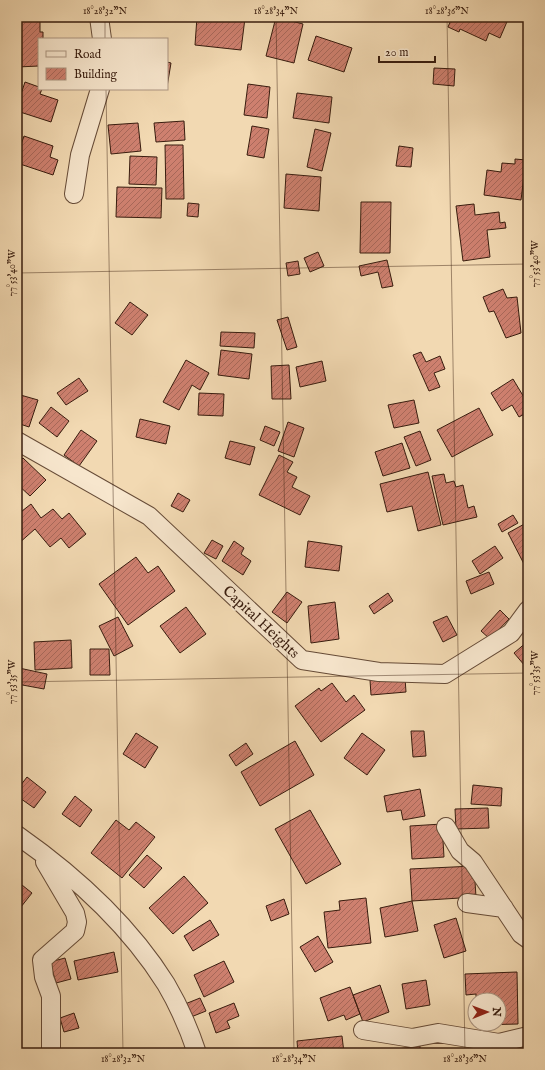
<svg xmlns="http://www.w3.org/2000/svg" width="545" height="1070" font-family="'IM FELL English',serif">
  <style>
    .building { fill: url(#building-hatch); stroke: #381c0e }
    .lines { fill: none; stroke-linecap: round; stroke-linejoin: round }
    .minor-casing { stroke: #664b37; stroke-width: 20 }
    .minor { stroke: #f7e6cd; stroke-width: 18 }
    .ticks { fill: none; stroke: #381c0e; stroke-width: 1; stroke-opacity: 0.45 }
    .labels { text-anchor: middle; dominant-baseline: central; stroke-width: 3; stroke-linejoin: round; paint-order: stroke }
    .street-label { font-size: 15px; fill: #381c0e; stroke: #f7e6cd }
    .neatline { fill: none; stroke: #381c0e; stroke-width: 1.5 }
    .ticks-label { font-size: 10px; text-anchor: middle; fill: #381c0e }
  </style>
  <defs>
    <pattern id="building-hatch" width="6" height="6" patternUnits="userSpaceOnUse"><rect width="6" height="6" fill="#ce806f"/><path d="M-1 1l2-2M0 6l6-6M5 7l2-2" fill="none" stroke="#a8685a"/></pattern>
  </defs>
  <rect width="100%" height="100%" fill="#f2d9b2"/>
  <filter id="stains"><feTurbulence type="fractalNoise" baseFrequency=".005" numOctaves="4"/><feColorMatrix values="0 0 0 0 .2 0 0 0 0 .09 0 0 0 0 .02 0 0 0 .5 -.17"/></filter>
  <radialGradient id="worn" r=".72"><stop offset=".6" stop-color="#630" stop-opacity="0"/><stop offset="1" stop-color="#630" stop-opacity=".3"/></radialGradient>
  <path class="building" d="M17,17H25L26,21L40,20V32H43V39H39V66L17,67Z
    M197,17L245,18L241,50L195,45Z
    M276,17L303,24L294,63L266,56Z
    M452,17H509L500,38L489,33L486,41L460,29L459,32L448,27Z
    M316,36L352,48L344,72L308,60Z
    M167,62L171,63L167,87Z
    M434,68L455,69L454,86L433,84Z
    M25,82L39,87V89H42L40,94L58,100L51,122L17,111V106Z
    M248,84L270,87L267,118L244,115Z
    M297,93L332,97L329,123L293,118Z
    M184,121L185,140L156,142L154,123Z
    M138,123L141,151L111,154L108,125Z
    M252,126L269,129L264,158L247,155Z
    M315,129L331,133L322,171L307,167Z
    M24,136L53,146L50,157L58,160L53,175L17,163V156Z
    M165,145H183L184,199H166Z
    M399,146L413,148L411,167L396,166Z
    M130,156L157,157L156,185L129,184Z
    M515,159L526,160L521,200L484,195L487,170L501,172L502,163L515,164Z
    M286,174L321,177L319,211L284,208Z
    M117,187L162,188L161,218L116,217Z
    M361,202H391L390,253H360Z
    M188,203L199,204L198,217L187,216Z
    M474,204L475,215L499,212L500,223L505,222L506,228L487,230L490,257L463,261L456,206Z
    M318,252L324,266L310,272L304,258Z
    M387,260L393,286L382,288L378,272L361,276L359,266Z
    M298,261L300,274L288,276L286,263Z
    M503,289L507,298L517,297L521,333L506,338L494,311L489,312L483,297Z
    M130,302L148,315L132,335L115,323Z
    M288,317L297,347L287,350L277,320Z
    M221,332L255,333L254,348L220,346Z
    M221,350L252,354L249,379L218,375Z
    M421,352L426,362L440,356L445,369L434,373L440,387L429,391L413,355Z
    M186,360L209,373L200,390L192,385L179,410L163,402Z
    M322,361L326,381L300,387L296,367Z
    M289,365L291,399H272L271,366Z
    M79,378L88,391L66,405L57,393Z
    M513,379L528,404V412L519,417L512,405L502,411L491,393Z
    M199,393L224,394L223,416L198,415Z
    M17,394L38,400L29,427L17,423Z
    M414,400L419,423L394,428L388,405Z
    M51,407L69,421L57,437L39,423Z
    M479,408L493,435L452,457L437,430Z
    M140,419L170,426L166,444L136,437Z
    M288,422L304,428L294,457L278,451Z
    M265,426L280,432L274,446L260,440Z
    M81,430L97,441L79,466L64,455Z
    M420,431L431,460L416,466L404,437Z
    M230,441L255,447L250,465L225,458Z
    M402,443L410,468L383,476L375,452Z
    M279,455L293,462L287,472L297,477L292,487L310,496L300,515L259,495Z
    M23,458L46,480L30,496L17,484V464Z
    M428,472L441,525L418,531L412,506L387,512L380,484Z
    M444,474L446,483L454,481L456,487L463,485L468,508L474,506L477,517L443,525L432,476Z
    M178,493L190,500L183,512L171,506Z
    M31,504L41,518L53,509L62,519L69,513L86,534L69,548L61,538L50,547L35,529L18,544L17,515Z
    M513,515L518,523L502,532L498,524Z
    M528,522V562L524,564L508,533Z
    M212,540L223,546L216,559L204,553Z
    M234,541L244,548L241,554L251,561L243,575L222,561Z
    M308,541L342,546L339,571L305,567Z
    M495,546L503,558L480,574L472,561Z
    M136,557L148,573L158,566L175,591L128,625L99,584Z
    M489,572L494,584L471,594L466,581Z
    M287,592L302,602L287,623L272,612Z
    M388,593L393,601L374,614L369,606Z
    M335,602L339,639L311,643L308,606Z
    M186,607L206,634L180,653L160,626Z
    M500,610L509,619L490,639L481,631Z
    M447,616L457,635L443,642L433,622Z
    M118,617L133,646L114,656L99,626Z
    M71,640L72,668L35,670L34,642Z
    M528,641V664L525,666L514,653Z
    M90,649H109L110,675H90Z
    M19,668L47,674L44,689L17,684Z
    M405,678L406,692L371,695L370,680Z
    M332,683L346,702L354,695L365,710L321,742L295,706L319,688L321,691Z
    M411,731H424L426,756L413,757Z
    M136,733L158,747L145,768L123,754Z
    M362,733L385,750L367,775L344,758Z
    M295,741L314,775L260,806L241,772Z
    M246,743L253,754L236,766L229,755Z
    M27,777L46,792L34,808L17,796V790Z
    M473,785L502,788L501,806L471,804Z
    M420,789L425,816L403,820L401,810L387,812L384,796Z
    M75,796L92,810L80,827L62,814Z
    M488,808L489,828L456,829L455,809Z
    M310,810L341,864L306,884L275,829Z
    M116,820L129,830L136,822L155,837L122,878L91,853Z
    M442,824L444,857L412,859L410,826Z
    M147,855L162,868L144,888L129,875Z
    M474,866L476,897L412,901L410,869Z
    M184,876L208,903L173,934L149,908Z
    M17,881L32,893L17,912Z
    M366,898L371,943L328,948L324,912L340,910L339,901Z
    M284,899L289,914L271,921L266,906Z
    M412,901L418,931L385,937L380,908Z
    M456,918L466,951L444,958L434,925Z
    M210,920L219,935L193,951L184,936Z
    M318,936L333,962L315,972L300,947Z
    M114,952L118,972L78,980L74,961Z
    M65,958L71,979L56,983L50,962Z
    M224,961L234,982L204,997L194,975Z
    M517,972L518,1024L477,1025L499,1024V1000H476V994L466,995L465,974Z
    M426,980L430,1005L406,1009L402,984Z
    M380,985L389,1012L363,1022L353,995Z
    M350,987L360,1014L346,1020L344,1015L328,1021L320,998Z
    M200,998L206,1011L191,1017L185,1004Z
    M234,1003L239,1016L227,1021L230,1028L216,1033L209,1013Z
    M74,1013L79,1028L64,1032L60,1018Z
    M342,1036L344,1053H298L297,1041Z
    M420,1046V1053H390V1050Z"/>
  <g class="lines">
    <g class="minor-casing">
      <path id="minor" d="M99,17L102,39
        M74,194L80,155L100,89
        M17,441L149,516L302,660L379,672L445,674L511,633L528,610
        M446,827L460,851L473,862L521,934L528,939
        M17,835C74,875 129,925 166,984C179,1006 189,1029 197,1053
        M45,862L75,913L77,922L75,931L42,960L44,977L51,996V1053
        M467,903L504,908
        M363,1030L412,1038L438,1033L499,1043L528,1036"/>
    </g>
    <use href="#minor" class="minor"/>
  </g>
  <path class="ticks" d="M105,17V39M276,17L294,1053M447,17L465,1053M106,89L123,1053M17,273L528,264M17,682L528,673"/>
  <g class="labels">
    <g class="street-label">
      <text transform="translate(261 622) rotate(43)">Capital Heights</text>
    </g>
  </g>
  <rect width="545" height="1070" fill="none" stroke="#f2d9b2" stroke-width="44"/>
  <rect x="38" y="38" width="130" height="52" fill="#f7e6cd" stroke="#ab9581"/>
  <rect x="46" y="51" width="20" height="6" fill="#f7e6cd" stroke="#ab9581"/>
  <text x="74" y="58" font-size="12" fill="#381c0e">Road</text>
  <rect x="46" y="68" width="20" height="12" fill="url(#building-hatch)" stroke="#ab9581"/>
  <text x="74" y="78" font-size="12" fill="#381c0e">Building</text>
  <g transform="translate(487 1012) rotate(89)"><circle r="19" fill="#f7e6cd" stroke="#ab9581"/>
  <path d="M0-3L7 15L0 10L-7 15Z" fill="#8f2418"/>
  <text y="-6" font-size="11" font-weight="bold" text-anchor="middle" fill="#381c0e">N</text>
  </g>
  <path d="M379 56v6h56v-6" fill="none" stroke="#381c0e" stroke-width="2"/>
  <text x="385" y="56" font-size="12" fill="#381c0e" stroke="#f7e6cd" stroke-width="3" paint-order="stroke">20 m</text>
  <rect x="22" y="22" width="501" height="1026" class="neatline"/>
  <g class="ticks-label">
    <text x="105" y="14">18°28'32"N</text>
    <text x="276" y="14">18°28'34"N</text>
    <text x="447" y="14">18°28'36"N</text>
    <text transform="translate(534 264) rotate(-90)" y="4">77°53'40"W</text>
    <text transform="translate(11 273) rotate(-90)" y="4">77°53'40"W</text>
    <text transform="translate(534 673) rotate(-90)" y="4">77°53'35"W</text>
    <text transform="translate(11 682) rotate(-90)" y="4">77°53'35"W</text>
    <text x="123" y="1062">18°28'32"N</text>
    <text x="294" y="1062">18°28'34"N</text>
    <text x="465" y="1062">18°28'36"N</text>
  </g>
  <rect width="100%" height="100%" filter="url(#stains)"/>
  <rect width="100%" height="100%" fill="url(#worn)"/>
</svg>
